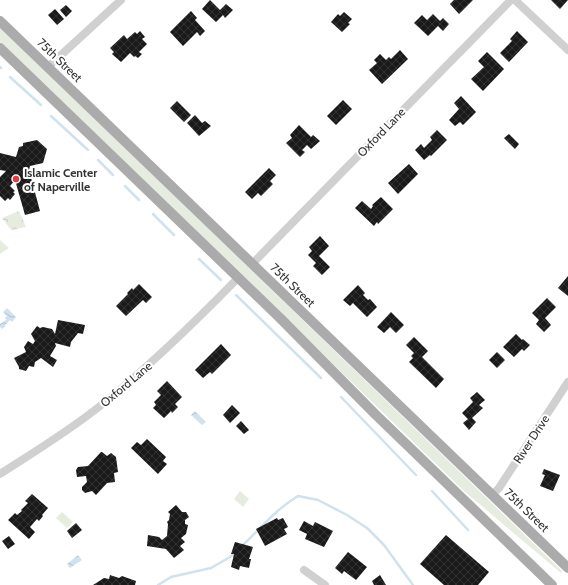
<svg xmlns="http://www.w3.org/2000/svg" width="568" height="585" font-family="Cabin,sans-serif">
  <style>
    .grass { fill: #e6ecdf }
    .park { fill: url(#park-crowns) }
    .water { fill: url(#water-waves) }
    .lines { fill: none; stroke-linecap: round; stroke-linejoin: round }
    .stream { stroke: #cfe2ee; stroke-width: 2.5 }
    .building { fill: url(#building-cross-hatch) }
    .minor { stroke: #d0d0d0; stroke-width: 8 }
    .major { stroke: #ababab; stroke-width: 10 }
    .poi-dot { fill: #e63946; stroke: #fff; stroke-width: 1.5 }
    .labels { text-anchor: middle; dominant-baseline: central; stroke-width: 4; stroke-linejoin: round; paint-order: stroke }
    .street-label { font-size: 12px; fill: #333; stroke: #fff }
    .poi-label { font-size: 12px; font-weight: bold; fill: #333; stroke: #fff; text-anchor: start }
  </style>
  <defs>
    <pattern id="park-crowns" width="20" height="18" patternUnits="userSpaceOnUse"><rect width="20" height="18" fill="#e6ecdf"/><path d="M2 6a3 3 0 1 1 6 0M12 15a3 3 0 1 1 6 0" fill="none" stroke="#c6cbc0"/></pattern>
    <pattern id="water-waves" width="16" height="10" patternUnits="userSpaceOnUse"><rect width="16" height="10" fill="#cfe2ee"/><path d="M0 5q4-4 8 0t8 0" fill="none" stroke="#b2c2cd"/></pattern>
    <pattern id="building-cross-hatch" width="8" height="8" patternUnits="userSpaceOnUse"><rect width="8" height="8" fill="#1a1a1a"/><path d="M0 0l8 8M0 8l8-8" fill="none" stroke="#333"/></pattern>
  </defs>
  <rect width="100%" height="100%" fill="#fff"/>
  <path class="grass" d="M0,27L562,571L561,573L464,491L0,42Z
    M240,491L249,499L243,507L234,499Z
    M62,512L73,522L67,528L56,518Z"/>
  <path class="park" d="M19,211L26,227L11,230L2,218Z
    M0,240L9,248L0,254Z"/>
  <path class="water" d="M7,308L16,317L12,322L10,320L5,325L6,326L2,329L0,327V324L6,320L5,318L7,316L3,312Z
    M195,411L206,422L202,425L191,415Z
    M78,555L82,560L70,568L67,564Z"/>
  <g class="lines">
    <path class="stream" d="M0,67L1,68
      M10,77L41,105
      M51,116L88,150
      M98,160L113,175
      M125,186L139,200
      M153,214L174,235
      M199,259L221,280
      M236,295L321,378
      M341,397L416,475
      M432,491L468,530
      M242,546C261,528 275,510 298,496L318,500L347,515L367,528L384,545L413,585
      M158,585L171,577L211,568L230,557L235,552"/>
  </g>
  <path class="building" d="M210,0L220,10L226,4L233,10L225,18L223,15L216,22L202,9Z
    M454,0H473L459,14L450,4Z
    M551,0H568L560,9Z
    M66,5L72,11L66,17L60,10Z
    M55,9L64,19L57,25L48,15Z
    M191,11L197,18L195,20L205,31L200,36L197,32L183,46L170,32Z
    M344,12L352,19L348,23L350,24L342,32L331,22L338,14L340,16Z
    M433,14L440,21L443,18L449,24L443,31L438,26L428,36L414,23L422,15L427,20Z
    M140,31L145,37L142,39L147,44L139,52L142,54L138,58L135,56L134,57L130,53L121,62L112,54L114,52L110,48L124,35L127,39L135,32L137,34Z
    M517,31L528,42L509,62L500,53L512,41L510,39Z
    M400,50L408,59L382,84L369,70L377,63L374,60L380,54L386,60L389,57L391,59Z
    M487,52L504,69L483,91L471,79L484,67L478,61Z
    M461,96L476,112L463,125L460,122L455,126L449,120L459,109L454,103Z
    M343,100L352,109L336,125L327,116Z
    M177,101L191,115L184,122L170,108Z
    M195,115L202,123L205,121L211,126L199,136L187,123Z
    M299,125L311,137L313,135L320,141L311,149L307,145L302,150L305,152L300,157L286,143L292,138L290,135Z
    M437,130L447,140L431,156L430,155L424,160L415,150L421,144L424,148L432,140L430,137Z
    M509,134L519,144L515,149L504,138Z
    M37,140L47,149L43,163L30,166L29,170L40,211L25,215L15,180L10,186L15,191L13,192L15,194L10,200L8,198L5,201L0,196V177L6,171L0,170V153L16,157L19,147L23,146V143Z
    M409,164L418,174L398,194L388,183Z
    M269,168L276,175L270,181L273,184L261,196L258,193L252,199L245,192Z
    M381,197L393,209L378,224L377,222L374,226L355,208L362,201L371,209L373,206L372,205Z
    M320,236L329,246L319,256L330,267L322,275L313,266L316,263L308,255L312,251L309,247Z
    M568,276V296L558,288Z
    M139,284L152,297L146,303L143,300L126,316L116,306L128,294L127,293L132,288L133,290Z
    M358,285L365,293L363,295L368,300L370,299L377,307L367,317L353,303L350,306L343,300Z
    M547,298L556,307L545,318L551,325L544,332L536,324L539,320L532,313Z
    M391,312L404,325L396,333L390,327L384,333L377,327Z
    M58,320L85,325L83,334L78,333L71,342L70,347L55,343L56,346L50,356L57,360L53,367L41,358L35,362L34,367L29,366L26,371L19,369V367L14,358L26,352L24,347L28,341L33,344L35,341L31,334L37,326L40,328L43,327L52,329L55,334Z
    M516,334L522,340L523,339L530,345L524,351L522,349L514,357L503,347Z
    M414,337L428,351L422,357L444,379L436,388L409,362L413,358L411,356L414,353L406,345Z
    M221,344L231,355L212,374L210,372L203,378L195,370Z
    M497,352L505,360L497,368L489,360Z
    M167,381L182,397L175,404L178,407L172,413L171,411L164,418L153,408L156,405L154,402L161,395L157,391Z
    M477,392L485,400L479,405L483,408L472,418L476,422L469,430L463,423L468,419L462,413L473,402L470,398Z
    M232,405L240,413L230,423L223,415Z
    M241,421L249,430L244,434L236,426Z
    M147,439L166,457L163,461L167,464L158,474L131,448L137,442L141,445Z
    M101,452H102L107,456L111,453L116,457L118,472L114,473L115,482L107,483L96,495L92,491L85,493L82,490V487L87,482L86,476L77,477L76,470L78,467L88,466Z
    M544,469L560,475L553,491L540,486L545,475L542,474Z
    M32,494L48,508L42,515L43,516L39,521L37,519L30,527L35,532L29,539L8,520L15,513L17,515L22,511L21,510L28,503L25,501Z
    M176,505L182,512H186L189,517L185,520V524L188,525L186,534L181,538L185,542L180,546L184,550L174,558L166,549L147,546L148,535L159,537L162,540L167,536L168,524L167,522L169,520L170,514L168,512Z
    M277,518L278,520L283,518L288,527L284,529L287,534L265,546L256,529Z
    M304,521L313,526L315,522L333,531L324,547L305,539L307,534L299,530Z
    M76,523L82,530L72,538L67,531Z
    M446,535L489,572L478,585H444L420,564Z
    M9,536L15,544L8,549L2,541Z
    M235,542L253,547L249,559H251L249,568L240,566L239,570L231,567L234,554H231Z
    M348,552L367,567L356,580L344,571L342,574L335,568Z
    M110,575L119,578L122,576L136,581L135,585H93L104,578L109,579Z
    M380,575L386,585H374L372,581Z"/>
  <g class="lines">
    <path class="minor" d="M515,0L568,50
      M48,67L121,0
      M252,264L511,0
      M0,474C34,452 69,431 100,406C149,367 194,323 238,278
      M492,495L499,488L568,382
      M304,570L325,585"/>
    <path class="major" d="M0,21L568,568
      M0,48L280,318L375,414L552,585"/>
  </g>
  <circle class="poi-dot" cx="16" cy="179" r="4"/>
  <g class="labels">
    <g class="street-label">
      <text transform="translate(60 60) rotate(44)">75th Street</text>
      <text transform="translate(381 132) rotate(-46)">Oxford Lane</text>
      <text transform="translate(293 285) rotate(44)">75th Street</text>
      <text transform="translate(126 384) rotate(-40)">Oxford Lane</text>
      <text transform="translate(531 439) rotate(-57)">River Drive</text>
      <text transform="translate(527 510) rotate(44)">75th Street</text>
    </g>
    <g class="poi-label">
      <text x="24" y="172">Islamic Center<tspan x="24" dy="14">of Naperville</tspan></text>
    </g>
  </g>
</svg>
